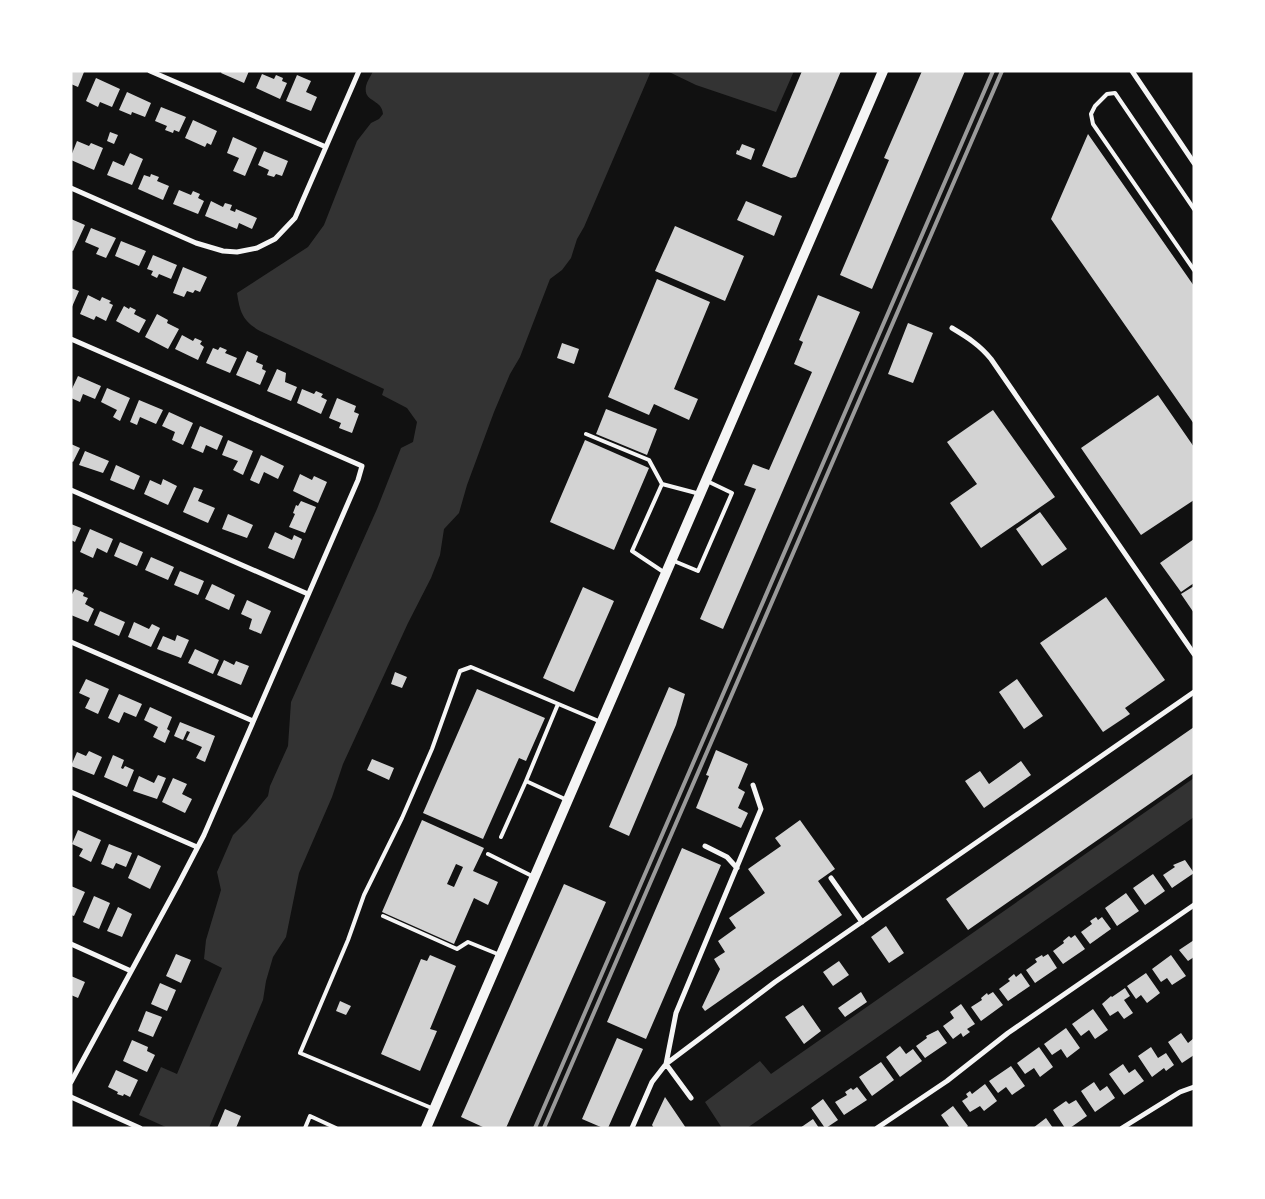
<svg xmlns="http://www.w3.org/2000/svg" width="1265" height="1199" font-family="'Source Serif 4',serif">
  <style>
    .water { fill: #333 }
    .building { fill: #d3d3d3; fill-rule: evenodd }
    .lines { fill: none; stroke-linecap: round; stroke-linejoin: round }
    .service { stroke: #f5f5f5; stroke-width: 4 }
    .minor { stroke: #f5f5f5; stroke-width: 5 }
    .secondary { stroke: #f5f5f5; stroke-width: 10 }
    .rail { stroke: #9a9a9a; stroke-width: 4 }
  </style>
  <rect width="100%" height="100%" fill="#111"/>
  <path class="water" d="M373,71H651L584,227L577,239L571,258L562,270L550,279L520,357L510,374L494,412L467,485L459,513L444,529L440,555L431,578L408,623L343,764L332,797L299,873L286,937L273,957L266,981L263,1000L209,1128H168L139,1115L161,1067L177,1074L222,968L204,959L206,940L221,890L217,872L233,835L247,821L268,796L270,786L288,746L291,702L377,509L401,448L413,442L417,422L407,408L382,395L384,389L260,331C243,321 240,313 237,293L308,247L324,225L357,141L371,123L379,119L383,114C382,98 363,103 366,86C367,81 371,76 373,71Z
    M667,71H794L776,112L696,85Z
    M1194,778V817L747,1128H722L705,1102L760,1061L771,1074Z"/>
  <path class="building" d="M71,71L84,72L78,87L71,84Z
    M222,71H249L244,83L221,73Z
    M802,71H841L796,177L791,178L762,166Z
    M922,71H965L872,289L840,275L889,160L884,158Z
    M262,74L274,79L276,75L283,78L282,81L287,83L280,99L256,88Z
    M297,75L311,81L306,92L317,97L311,111L286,101Z
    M96,78L120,89L112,107L100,102L98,107L86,101Z
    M127,92L151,103L145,117L132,112L131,115L119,110Z
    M161,107L186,117L179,132L174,130L173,133L165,130L167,126L155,121Z
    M193,120L217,131L211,145L207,143L205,147L185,138Z
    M110,132L118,135L114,144L107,141Z
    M1088,134L1194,286V424L1051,219Z
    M233,137L257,148L245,176L233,171L239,158L227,153Z
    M77,141L89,146L91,143L103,148L94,170L71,160V156Z
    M742,144L755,149L751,160L736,154L737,150L739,151Z
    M264,151L288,161L282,176L276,174L274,177L267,175L269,170L258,165Z
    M130,153L143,159L132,185L107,175L113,161L124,166Z
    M151,174L159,177L157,181L169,186L163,200L138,189L144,175L150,177Z
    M179,190L191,195L193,191L200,194L198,198L204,201L198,214L173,204Z
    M211,201L223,207L225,203L232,205L230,210L235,212L236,209L257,218L252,229L239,223L237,229L205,216Z
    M746,201L782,216L774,236L737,220Z
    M71,219L85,225L73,251L71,250Z
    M675,226L744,256L725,301L655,271Z
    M91,228L116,238L106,258L96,254L99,248L85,242Z
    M121,241L146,251L139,266L115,256Z
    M153,255L177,265L171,279L159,274L157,278L151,275L153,271L147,269Z
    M183,267L207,277L200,292L195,290L193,293L187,291L184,297L173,293Z
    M657,279L710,302L674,389L698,399L689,420L654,404L649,415L608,397Z
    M71,288L79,291L71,309Z
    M88,295L100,301L102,297L111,301L109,303L113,305L106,321L96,316L94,320L80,314Z
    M818,295L860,312L723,629L700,619L756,489L744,485L753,464L769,470L812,372L794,364L803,342L799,340Z
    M124,306L129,309L130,307L136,310L134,314L146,320L139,333L116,321Z
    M157,314L168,320L167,323L179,329L168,349L145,337Z
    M908,323L933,333L913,383L888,374Z
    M182,335L193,341L195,338L202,341L200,344L204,347L198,360L175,349Z
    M562,343L579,349L574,364L557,358Z
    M220,347L227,350L225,353L237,358L230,373L206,363L213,348L218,350Z
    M247,351L258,356L256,362L263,365L262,369L266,371L260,385L236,375Z
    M277,369L286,373L285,382L297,387L291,401L267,391Z
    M78,376L101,386L95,399L83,394L80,402L71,398V391Z
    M107,388L130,398L120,421L113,417L117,410L101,402Z
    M302,389L314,394L316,391L323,394L321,397L327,400L321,414L297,403Z
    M1158,395L1194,447V500L1141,535L1081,448Z
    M337,398L356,406L354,412L359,414L352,433L339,428L341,423L329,418Z
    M139,400L163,410L156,424L140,417L137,425L130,422Z
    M606,409L657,429L647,455L596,434Z
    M993,410L1055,497L981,548L950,503L977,484L947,442Z
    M169,412L193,423L183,445L172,440L175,432L162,426Z
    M200,426L223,436L217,450L206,445L203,453L191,448Z
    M228,440L253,451L243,475L233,470L238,461L222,455Z
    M585,440L649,468L614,550L550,522Z
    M71,444L80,448L73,462L71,461Z
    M85,451L109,461L103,473L79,465Z
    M261,455L284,466L278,479L264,472L259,484L250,480Z
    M116,465L140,476L134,490L110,480Z
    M300,474L312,480L314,476L327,482L318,503L293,491Z
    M163,479L177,486L168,505L144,494L150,480L161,485Z
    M194,487L203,490L198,501L215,508L208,523L183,512Z
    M301,501L316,507L305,533L289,527L295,514L293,513L296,505L298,506Z
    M1040,512L1067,549L1042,566L1016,529Z
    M228,514L253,525L247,538L222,529Z
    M71,524L81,528L75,542L71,540Z
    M90,529L113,539L107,553L97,548L93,558L80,552Z
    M275,532L292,540L294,535L302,539L294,559L268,548Z
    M1194,539V583L1181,592L1160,563Z
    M120,542L143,552L137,566L114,556Z
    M151,557L174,567L168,580L145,570Z
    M180,571L204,581L198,595L174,585Z
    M212,584L235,595L229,610L205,599Z
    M1194,586V613L1181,594Z
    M583,587L614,601L574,692L543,678Z
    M75,589L84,593L83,596L88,598L85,604L94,609L88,622L71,615V596Z
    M1106,597L1165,680L1125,708L1130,714L1103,732L1040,643Z
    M247,600L271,611L261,634L249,629L252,619L241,614Z
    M100,611L125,622L119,636L94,625Z
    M134,622L149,629L152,624L160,628L151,647L128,637Z
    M177,635L189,640L181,658L157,649L163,636L175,641Z
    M195,649L219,660L213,674L188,663Z
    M224,660L234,665L236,661L249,666L241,685L217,675Z
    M395,672L407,677L402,688L391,684Z
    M86,679L109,689L98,714L85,708L90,698L79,693Z
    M1017,679L1043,716L1024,729L999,692Z
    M669,687L685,694L676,725L629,836L609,827Z
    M477,689L545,718L526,761L519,758L483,839L423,813Z
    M119,694L142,704L136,717L124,712L119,723L108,718Z
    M150,707L172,717L167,729L170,731L165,743L153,737L158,727L144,720Z
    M180,722L215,736L205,762L196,758L202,747L186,740L190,732L187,731L183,740L174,736Z
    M1194,727V773L968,930L946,899Z
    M716,750L748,764L738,788L745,792L738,808L748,813L741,828L696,808L709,776L706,775Z
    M89,751L102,757L94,775L71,766L77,752L86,756Z
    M113,755L124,760L121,768L123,769L125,766L134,770L127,787L104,777Z
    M372,759L394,768L389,780L367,770Z
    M1021,761L1031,775L984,808L965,781L980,771L989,784Z
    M158,775L166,778L157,799L133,791L139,776L154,783Z
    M173,778L187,784L182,794L192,799L185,813L162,802Z
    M422,820L484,848L473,871L498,882L488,905L474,898L454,944L382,912ZM456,864L463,867L454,887L447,884Z
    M800,820L835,869L818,881L842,915L705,1011L702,1007L720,969L714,959L725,952L718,941L736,928L729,918L765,893L748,869L781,846L775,838Z
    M78,830L101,840L91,862L79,856L83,849L72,844Z
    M109,844L132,853L126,867L116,863L113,869L101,864Z
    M682,848L721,865L646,1039L607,1022Z
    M138,855L161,866L150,889L128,878Z
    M1185,860L1194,873L1172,888L1163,875L1175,867L1173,865Z
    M1153,874L1165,891L1145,905L1133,888Z
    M564,884L606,902L506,1128H485L461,1117Z
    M71,886L85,892L74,916L71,915Z
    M1126,893L1139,911L1117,926L1105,908Z
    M94,896L110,903L99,929L83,922Z
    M118,907L132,914L122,937L107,931Z
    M1096,917L1098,920L1102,917L1111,929L1090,944L1081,932L1092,924L1090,921Z
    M886,926L904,953L889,963L871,937Z
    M1075,935L1085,949L1063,964L1053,951L1064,943L1063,941L1069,936L1071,938Z
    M1194,940V957L1188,961L1179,950Z
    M176,954L191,960L181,983L166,976Z
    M1048,954L1057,968L1035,983L1026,970L1037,962L1035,959L1042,955L1043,957Z
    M430,955L456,966L430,1029L437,1031L420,1071L381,1054L421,959L427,961Z
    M1171,955L1186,976L1172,985L1167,978L1161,982L1152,969Z
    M839,961L849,975L833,986L823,972Z
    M1021,973L1030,986L1008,1001L999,989L1010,981L1008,979L1014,974L1016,977Z
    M1146,973L1160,993L1147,1003L1141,995L1136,999L1127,986Z
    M71,976L85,982L78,998L71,995Z
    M160,983L176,990L167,1011L151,1004Z
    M1125,988L1130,996L1124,1000L1133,1013L1124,1019L1118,1011L1110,1016L1102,1004L1111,996L1112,997Z
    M861,992L867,1002L845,1017L838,1008Z
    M993,992L1003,1005L981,1021L971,1007L982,1000L981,998L987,993L988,995Z
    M340,1001L351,1006L346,1015L336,1011Z
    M961,1004L975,1024L967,1029L970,1032L963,1037L961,1033L953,1039L943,1026L954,1018L950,1012Z
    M803,1005L821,1031L804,1044L785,1017Z
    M1093,1009L1108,1030L1095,1039L1089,1030L1081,1036L1072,1024Z
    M146,1011L162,1017L153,1037L138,1031Z
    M1066,1028L1080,1048L1067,1058L1061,1049L1052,1055L1044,1044Z
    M938,1030L947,1043L925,1058L916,1046L927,1038L926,1036Z
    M1181,1033L1188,1043L1194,1038V1055L1182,1063L1168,1042Z
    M617,1038L643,1049L608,1128H603L582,1119Z
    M132,1040L148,1047L147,1051L155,1055L147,1072L123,1061Z
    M900,1046L906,1054L913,1049L922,1061L900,1077L886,1057Z
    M1039,1047L1053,1067L1040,1077L1034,1068L1025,1074L1017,1063Z
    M1151,1047L1158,1058L1166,1053L1174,1065L1166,1071L1164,1068L1152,1077L1138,1056Z
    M881,1062L894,1080L872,1096L859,1077Z
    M1123,1064L1129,1073L1135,1069L1144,1081L1124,1095L1109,1074Z
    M1011,1066L1025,1086L1012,1095L1006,1087L998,1093L989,1081Z
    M116,1070L138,1080L130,1097L124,1094L123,1096L117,1094L118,1092L108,1087Z
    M1094,1082L1100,1091L1107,1086L1115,1098L1095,1112L1081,1091Z
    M985,1084L997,1101L984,1111L980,1106L970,1112L962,1101L968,1097L966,1094L970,1091L972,1094Z
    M857,1087L867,1100L844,1115L835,1102L847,1095L845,1092L851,1088L853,1090Z
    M665,1097L686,1128H654L652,1125Z
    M823,1099L838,1120L826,1128H825L811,1108Z
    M1076,1100L1087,1116L1070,1128H1065L1053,1110L1066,1101L1069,1104Z
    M953,1106L968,1126L966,1128H950L941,1115Z
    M225,1109L241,1116L236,1128H217Z
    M1046,1118L1053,1128H1033Z
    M813,1119L819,1128H800Z"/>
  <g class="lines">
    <path class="service" d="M1194,209L1115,93L1107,94L1095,106L1091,114L1093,124L1194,270
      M586,434L649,460L662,484
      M674,561L698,571L732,493L707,481
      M665,573L632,551L662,484L700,494
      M526,781L558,704
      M501,837L526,781L567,800
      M488,854L534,877
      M383,916L457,949L468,942L500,955
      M434,1109L300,1053L348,940L364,895L402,818L432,749L460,671L471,667L601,722
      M305,1128L310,1116L336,1128"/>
    <path class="minor" d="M150,71L326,147
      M1132,71L1194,163
      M71,188L196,243L223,251L237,252L257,248L275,239L295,218L359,71
      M952,328C967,337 980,345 991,359L1194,654
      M71,339L362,466L358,480L204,835L179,883L71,1082
      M71,490L308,594
      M71,642L253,721
      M71,792L197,847
      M705,846L727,857L737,868
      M831,878L862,922
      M71,944L131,971
      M71,1097L140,1128
      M691,1098L666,1064L775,982L1194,692
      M632,1128L652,1082L666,1064L676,1013L761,809L753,785
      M877,1128L947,1081L1008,1033L1194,905
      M1122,1128L1180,1092L1194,1087"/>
    <path class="secondary" d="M426,1128L883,71"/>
    <path class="rail" d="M535,1128L993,71
      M544,1128L1002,71"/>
  </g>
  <rect width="1265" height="1199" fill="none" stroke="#ffffff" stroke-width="145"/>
</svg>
